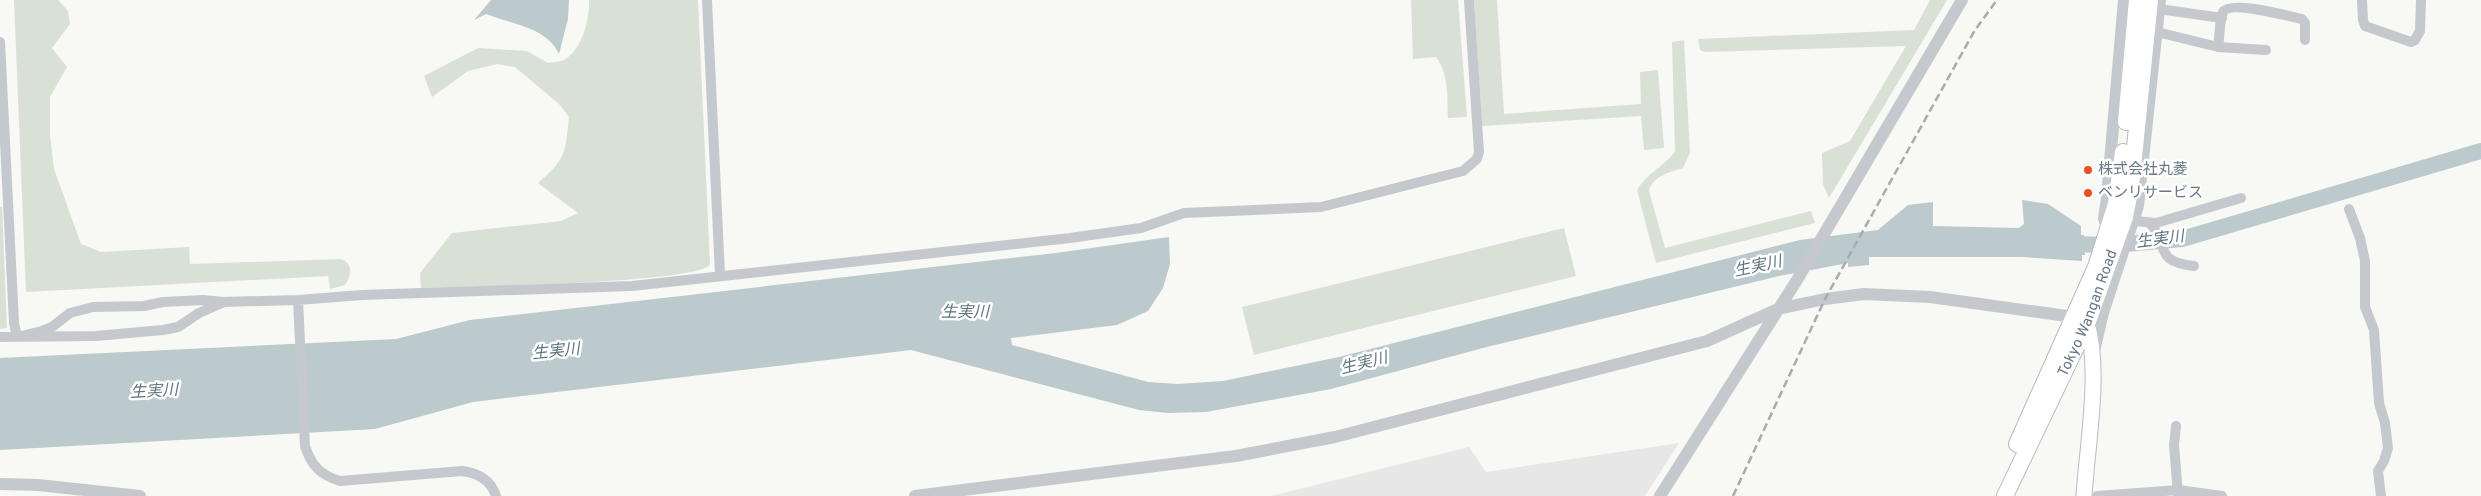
<svg xmlns="http://www.w3.org/2000/svg" width="2481" height="496" font-family="Overpass,'Noto Sans JP',sans-serif">
  <style>
    .built { fill: #e6e7e6 }
    .green { fill: #d9e0d6 }
    .water { fill: #bcc9cd }
    .lines { fill: none; stroke-linecap: round; stroke-linejoin: round }
    .river { stroke: #bcc9cd; stroke-width: 16 }
    .primary-casing { stroke: #b8bcc0; stroke-width: 17 }
    .trunk-casing { stroke: #b7bbbe; stroke-width: 18 }
    .minor { stroke: #c5c9cd; stroke-width: 10 }
    .tertiary { stroke: #c5c9cd; stroke-width: 12 }
    .primary { stroke: #fff; stroke-width: 15 }
    .trunk { stroke: #fff; stroke-width: 16 }
    .rail { stroke: #a5acb2; stroke-width: 2.5; stroke-dasharray: 8 4; stroke-linecap: butt }
    .poi-dot { fill: #ef4e1e; stroke: #fff; stroke-width: 2 }
    .labels { text-anchor: middle; dominant-baseline: central; stroke-width: 5; stroke-linejoin: round; paint-order: stroke }
    .poi-label { font-size: 15px; fill: #657888; stroke: #fff; text-anchor: start }
    .street-label { font-size: 15px; fill: #657888; stroke: #fff }
    .water-label { font-size: 16px; font-style: italic; fill: #5c747c; stroke: #fff }
  </style>
  <rect width="100%" height="100%" fill="#f8f8f5"/>
  <path class="built" d="M1679,443L1645,496H1271L1469,447L1486,472Z"/>
  <path class="green" d="M14,0H58L68,11L70,24L52,48L67,67L50,97V135L54,169L81,244L101,252L189,247L190,264L341,259C354,264 351,276 345,285L330,289L328,276L26,292Z
    M589,0H698L710,265C690,284 463,286 421,288L420,273L452,233L561,221L578,213L538,183C567,158 565,153 569,117L559,104L515,67L497,64L468,71L432,97L424,76L478,48L527,51L548,63C552,62 559,62 564,60C582,50 590,19 589,0Z
    M1411,0H1458L1467,117L1448,118C1447,96 1449,74 1436,57L1413,59Z
    M1474,0H1497L1504,114L1641,104L1640,72L1658,70L1664,148L1644,150L1641,116L1482,126Z
    M1930,0H1947L1829,198L1823,184L1822,153L1850,141L1906,46L1705,52L1700,50L1698,39L1914,30Z
    M1684,40L1690,153L1683,168C1668,173 1654,175 1649,191L1665,248L1811,211L1815,223L1656,263L1637,190C1645,175 1664,166 1675,152L1672,42Z
    M0,207H2L7,328L0,329Z
    M1564,228L1576,276L1254,355L1242,307Z"/>
  <path class="water" d="M491,0H569L568,19L559,54C547,27 511,24 486,14L474,20Z
    M2022,200L2048,204L2081,226V235H2084L2085,255H2082V261L2022,257H1869V265L1848,267V263L1779,276L1483,348L1331,389L1206,412L1168,413L1139,410L911,350L473,402L375,429L0,450V358L396,339L470,320L1056,253L1169,237L1170,264L1163,288L1148,311L1117,325L1011,338L1012,345L1148,382L1178,384L1223,381L1339,357L1800,240L1878,230L1908,205L1933,202V226L2019,228L2024,224Z"/>
  <g class="lines">
    <path class="river" d="M2064,244L2114,245L2182,239L2481,151"/>
    <g class="primary-casing">
      <path id="primary" d="M2080,320L2087,324C2101,371 2087,446 2084,496"/>
    </g>
    <g class="trunk-casing">
      <g id="trunk">
        <path d="M2126,122L2137,0"/>
        <path d="M2017,444L2096,267L2116,204L2123,152"/>
        <path id="s1" d="M2005,496L2087,324L2125,217L2131,186L2150,0"/>
      </g>
    </g>
    <path class="minor" d="M707,0L720,275
      M2362,0L2363,20L2365,26L2411,42L2415,40L2420,31L2421,0
      M2159,9L2222,18
      M2157,32L2218,47L2266,50
      M0,42L14,323L17,337
      M2218,47C2220,37 2219,21 2223,12C2230,0 2288,16 2302,19L2305,23V40
      M2349,209L2360,238L2365,261V307L2374,330L2379,403L2385,423L2388,448L2384,461L2378,471L2381,496
      M2136,221L2156,223L2241,198
      M2150,223C2170,247 2153,261 2194,266
      M2106,229L2103,218L2108,185
      M298,300L305,446C311,465 320,475 340,481L462,471C478,473 491,480 496,496
      M0,337L96,336L163,330L178,327L199,313L222,303
      M17,337L42,331L52,327L70,313L93,307L144,306L163,302L203,300L223,302L298,300L362,295L632,286L1070,238L1141,228L1184,213L1321,207L1463,171L1477,159L1479,152L1469,0
      M2095,351L2104,313L2139,206L2161,0
      M2176,426L2174,445L2178,495
      M2097,496L2178,490L2222,496"/>
    <path class="tertiary" d="M2108,185L2124,0
      M0,484L38,485L140,496
      M915,496L1236,456L1335,437L1707,341L1778,309L1825,299L1864,294L1930,297L2074,317
      M1660,496L1797,280L1962,0"/>
    <use href="#primary" class="primary"/>
    <use href="#trunk" class="trunk"/>
    <path class="rail" d="M1733,496L1825,299L1975,30L1997,0"/>
  </g>
  <g class="poi-dot">
    <circle cx="2088" cy="170" r="5"/>
    <circle cx="2088" cy="193" r="5"/>
  </g>
  <g class="labels">
    <g class="poi-label">
      <text x="2098" y="170">株式会社丸菱</text>
      <text x="2098" y="193">ベンリサービス</text>
    </g>
    <g class="street-label">
      <text stroke="none"><textPath href="#s1" startOffset="201">Tokyo Wangan Road</textPath></text>
    </g>
    <g class="water-label">
      <text transform="translate(2160 240) rotate(-7)">生実川</text>
      <text transform="translate(1758 267) rotate(-12)">生実川</text>
      <text x="965" y="313">生実川</text>
      <text transform="translate(556 352) rotate(-6)">生実川</text>
      <text transform="translate(1364 364) rotate(-14)">生実川</text>
      <text transform="translate(154 392) rotate(-3)">生実川</text>
    </g>
  </g>
</svg>
